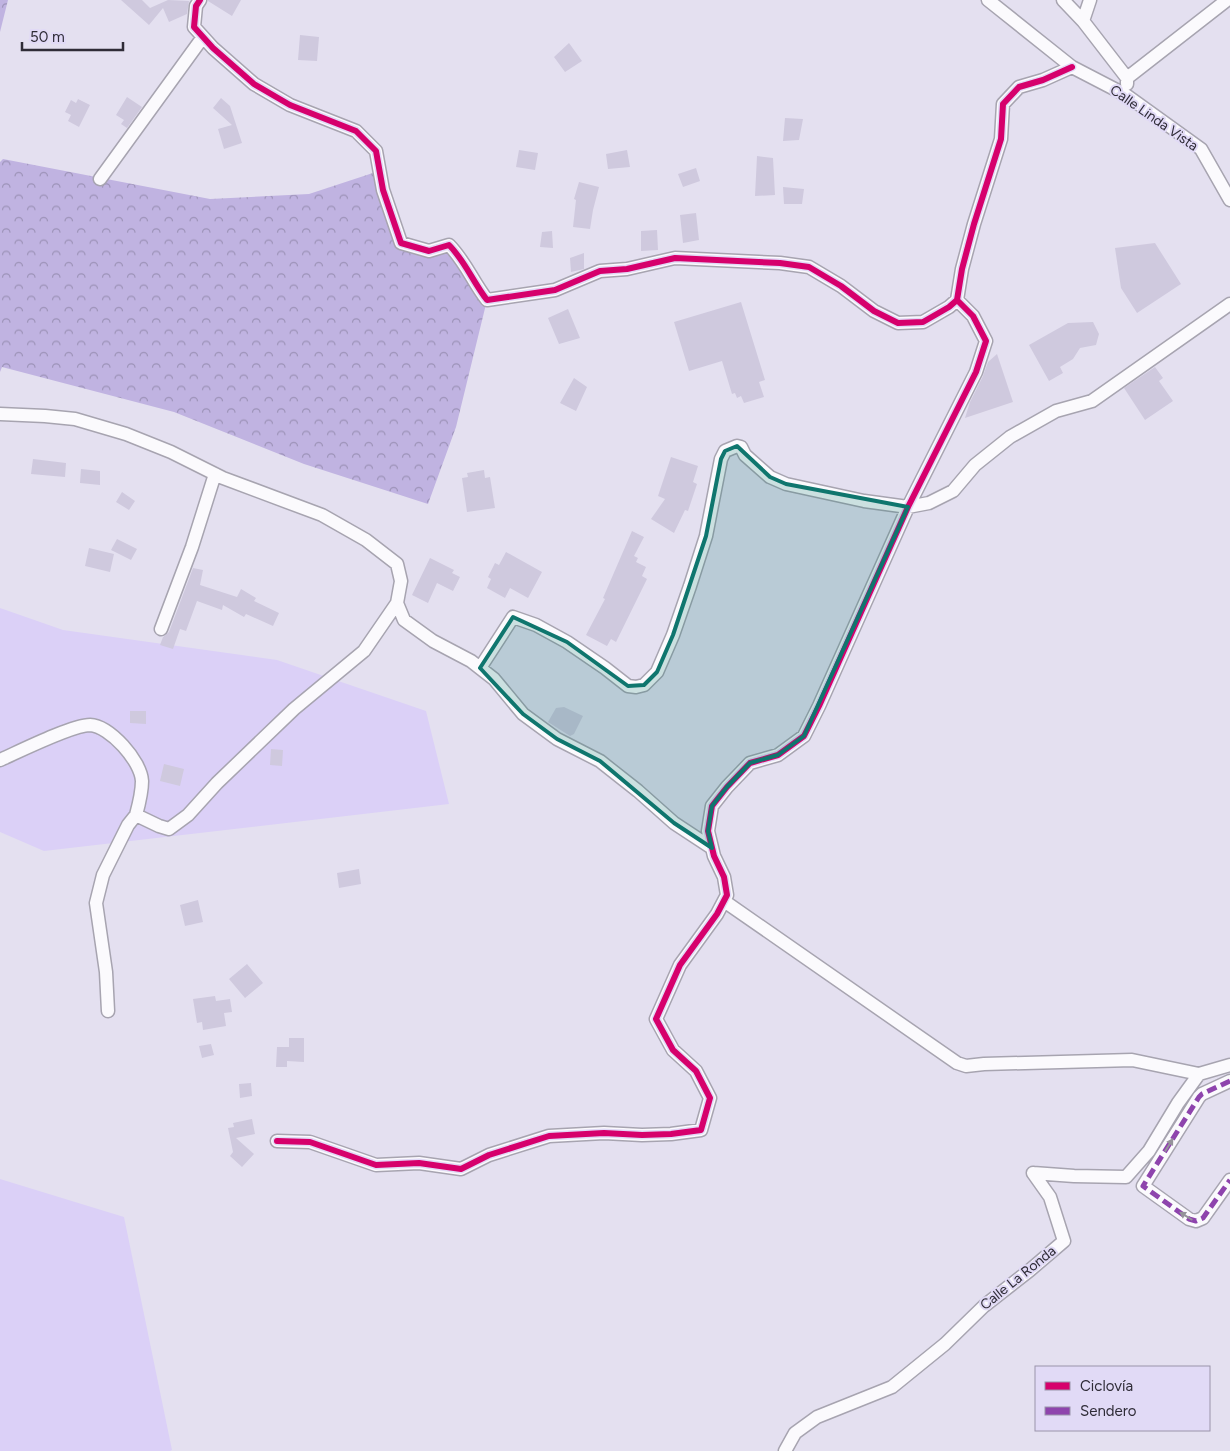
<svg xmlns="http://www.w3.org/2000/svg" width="1230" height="1451" font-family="Figtree,sans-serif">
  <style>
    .grass { fill: #dbd0f7 }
    .forest { fill: url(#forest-crowns) }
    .building { fill: #cfc9de }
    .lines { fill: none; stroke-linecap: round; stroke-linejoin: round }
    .minor-casing { stroke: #a7a4b0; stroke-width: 15 }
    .minor { stroke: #fbfafd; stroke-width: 12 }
    .quiet { stroke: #8e44ad; stroke-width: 5; stroke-dasharray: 10 5; stroke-linecap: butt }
    .cycleway-casing { stroke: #e1daf6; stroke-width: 9 }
    .cycleway { stroke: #d6006c; stroke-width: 6 }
    .oneway { fill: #95939a }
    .marked { fill: #0f766e; fill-opacity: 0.2; stroke: #0f766e; stroke-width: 4; stroke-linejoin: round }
    .labels { text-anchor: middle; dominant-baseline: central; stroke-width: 4; stroke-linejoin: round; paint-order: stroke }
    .street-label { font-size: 14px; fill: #2f2c37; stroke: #e1daf6 }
  </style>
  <defs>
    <pattern id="forest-crowns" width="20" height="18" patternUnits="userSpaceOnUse" patternTransform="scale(1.25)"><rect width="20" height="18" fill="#c0b3e1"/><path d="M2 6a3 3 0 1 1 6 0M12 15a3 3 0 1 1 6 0" fill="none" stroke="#9c92b7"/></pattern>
  </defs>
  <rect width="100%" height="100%" fill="#e4e0f0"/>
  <path class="grass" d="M0,608L63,630L277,660L426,711L449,804L44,851L0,832Z
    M0,1179L124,1217L172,1450L170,1451H0Z"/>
  <path class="forest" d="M0,0H8L0,32Z
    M3,159L210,199L309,194L379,171L401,243L429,251L449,245L487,300L456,427L428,504L304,464L174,412L2,367L0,372V162Z"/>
  <path class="building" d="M121,0H142L150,8L168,0L189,1L187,14L169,22L163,8L149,25Z
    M208,0H241L232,16L208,1Z
    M300,35L319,37L317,61L298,60Z
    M569,43L582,61L565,72L554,57Z
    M127,97L142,107L127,128L121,124L124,120L116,115Z
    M221,98L230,106L242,143L224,149L218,129L232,125L213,108Z
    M78,99L90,105L79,127L68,121L71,115L65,112L71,100L76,103Z
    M785,118L803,119L799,140L783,141Z
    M519,150L538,153L535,170L516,167Z
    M627,150L630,167L608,169L606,154Z
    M757,156L773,158L775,195L755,196Z
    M696,168L700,181L683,187L678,174Z
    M579,182L599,187L593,210L590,229L573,227L576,200L574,199Z
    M783,187L804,189L802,204H784Z
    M696,213L699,240L683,243L680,215Z
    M657,230L658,250L641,251V231Z
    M552,231L553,248L540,247L542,232Z
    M1155,243L1181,284L1137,313L1121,288L1115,248Z
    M584,253V269L571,272L570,258Z
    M741,302L765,380L759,382L764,397L744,403L741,396L737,398L735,393L732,394L722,361L689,371L674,322Z
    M568,309L580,338L559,344L548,318Z
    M1093,322L1099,334L1096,345L1080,348L1073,359L1060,367L1063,373L1049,381L1029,345L1068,323Z
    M997,354L1013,402L965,418L970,402L983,376L988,362Z
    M1155,367L1163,378L1159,381L1173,401L1145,420L1124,388Z
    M574,378L587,387L576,411L560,403Z
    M671,457L698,466L693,482L697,484L688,511L685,510L674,533L651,519L665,499L658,496Z
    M33,459L66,463L65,477L31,474Z
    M81,469L100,471V485L80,483Z
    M484,470L485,478L490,477L495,508L467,512L462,478L468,477L467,473Z
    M122,492L135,501L129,510L116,502Z
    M632,531L644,537L634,556L638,558L636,562L646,567L642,576L647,579L616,642L611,639L607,646L586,635L605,599L603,598Z
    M117,539L137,549L131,560L111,550Z
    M89,548L114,554L110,572L85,566Z
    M506,552L542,572L528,598L510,588L505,598L487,588L491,579L488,577L495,563L499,565Z
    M430,558L454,570L452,573L460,577L453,591L437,583L428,603L412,595Z
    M193,568L203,570L200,585L237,597L241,589L256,598L254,601L279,613L273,626L246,614L244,617L223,605L222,610L197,601L186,631L180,629L173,649L160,645L163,637L169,632Z
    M564,707L583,716L574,734L570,736L548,722L556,708Z
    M130,711H146V724L130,723Z
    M271,749L283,750L282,766L270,765Z
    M164,764L184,769L180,786L160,781Z
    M359,869L361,884L339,888L337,873Z
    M198,900L203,922L185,926L180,905Z
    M247,964L263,983L245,998L229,979Z
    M215,996L216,1001L230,999L232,1012L224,1013L226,1026L203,1030L202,1022L197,1023L193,999Z
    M289,1038H304V1062L287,1061V1067H276L277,1047H289Z
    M211,1044L214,1055L202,1058L199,1046Z
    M251,1083L252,1096L240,1098L239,1084Z
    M252,1119L255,1134L236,1138L254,1154L242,1167L230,1156L233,1152L228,1128L234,1127L233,1123Z"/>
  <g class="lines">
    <g class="minor-casing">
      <path id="minor" d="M200,0L196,6L194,27L213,48L254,84L290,105L356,131L376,151L383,190L401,243L429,251L449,245C465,261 473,282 487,300L555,290L600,271L627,269L675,258L780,263L809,267L841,286L874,311L898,323L923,322L949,307L957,300
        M988,0L1072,67L1126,95L1201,149L1230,200
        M1063,0L1083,21L1127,78V84
        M1083,21L1090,0
        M1127,78L1227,0
        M100,179L203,37
        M0,414L45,416L75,419L126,434L171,452L223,478L322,515L366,540L397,564L401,581L397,603L404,620L433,641L471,661L494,679L523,714L557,739L600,761L638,791L674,823L712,848
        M161,629L192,547L215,474
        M480,668L513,617L536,625L567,642L605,668L628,686L636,687L644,685L657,672L673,635L690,586L706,536L721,459L725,451L737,446L741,447L745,455L770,477L786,484L864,501L908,507L929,503L953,491L975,465L1010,437L1056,411L1092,401L1230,304
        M0,760C18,752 72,725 90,725C110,726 141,761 142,781C142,792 139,804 136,815
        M724,901L957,1063L966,1066L984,1064L1132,1060L1199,1074
        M108,1011L106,972L96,903L103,875L128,825L136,815L159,826L169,829L188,815L217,783L294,709L364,651L397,603
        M1230,1081L1202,1094L1199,1097L1143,1186L1189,1219L1196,1221L1203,1218L1230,1180
        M277,1141L310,1142L376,1165L419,1163L461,1169L489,1155L549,1136L604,1133L642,1135L671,1134L701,1130L710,1098L696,1071L673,1050L656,1019L680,965L717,914L727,895L724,877L714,856L708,831L712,806L727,787L750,763L778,755L804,736L819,706L908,507L976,372L986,341L973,316L957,300L962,269L974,224L1001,139L1003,104L1019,87L1043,80L1072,67
        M1033,1173L1074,1176L1126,1177L1149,1151L1178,1103L1199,1074L1230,1065
        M785,1451L795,1433L817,1417L892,1387L945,1344L984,1306L1030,1270L1064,1241L1050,1197L1033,1173"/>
    </g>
    <use href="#minor" class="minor"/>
    <path class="quiet" d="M1230,1081L1202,1094L1199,1097L1143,1186L1189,1219L1196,1221L1203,1218L1230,1180"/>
    <g class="cycleway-casing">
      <path id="cycleway" d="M200,0L196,6L194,27L213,48L254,84L290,105L356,131L376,151L383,190L401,243L429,251L449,245C465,261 473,282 487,300L555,290L600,271L627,269L675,258L780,263L809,267L841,286L874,311L898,323L923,322L949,307L957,300
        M277,1141L310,1142L376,1165L419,1163L461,1169L489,1155L549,1136L604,1133L642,1135L671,1134L701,1130L710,1098L696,1071L673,1050L656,1019L680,965L717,914L727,895L724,877L714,856L708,831L712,806L727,787L750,763L778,755L804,736L819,706L908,507L976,372L986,341L973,316L957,300L962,269L974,224L1001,139L1003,104L1019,87L1043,80L1072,67"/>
    </g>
    <use href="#cycleway" class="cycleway"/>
  </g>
  <defs><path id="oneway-solid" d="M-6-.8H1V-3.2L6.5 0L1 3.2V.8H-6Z" transform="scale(1.25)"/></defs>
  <g class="oneway">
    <use href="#oneway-solid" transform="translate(1169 1145) rotate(-58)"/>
    <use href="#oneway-solid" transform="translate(1186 1216) rotate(-148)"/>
  </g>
  <path class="marked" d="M737,446L770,477L786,484L908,507L804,736L778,755L750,763L727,787L712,806L708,831L712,848L674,823L600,761L557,739L523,714L480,668L513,617L567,642L628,686L644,685L657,672L673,635L706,536L721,459L725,451Z"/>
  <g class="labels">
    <g class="street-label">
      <text transform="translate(1154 118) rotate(35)">Calle Linda Vista</text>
      <text transform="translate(1018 1278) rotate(-39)">Calle La Ronda</text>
    </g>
  </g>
  <rect x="1035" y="1366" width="175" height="65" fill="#e1daf6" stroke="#9a94aa"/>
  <rect x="1045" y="1382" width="25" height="8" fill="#d6006c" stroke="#9a94aa"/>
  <text x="1080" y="1391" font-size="15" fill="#2f2c37">Ciclovía</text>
  <rect x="1045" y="1407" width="25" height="8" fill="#8e44ad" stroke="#9a94aa"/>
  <text x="1080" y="1416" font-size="15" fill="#2f2c37">Sendero</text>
  <path d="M22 42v8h101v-8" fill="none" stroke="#2f2c37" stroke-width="2.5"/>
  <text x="30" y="42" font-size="15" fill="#2f2c37" stroke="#e1daf6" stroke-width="4" paint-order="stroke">50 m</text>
</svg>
